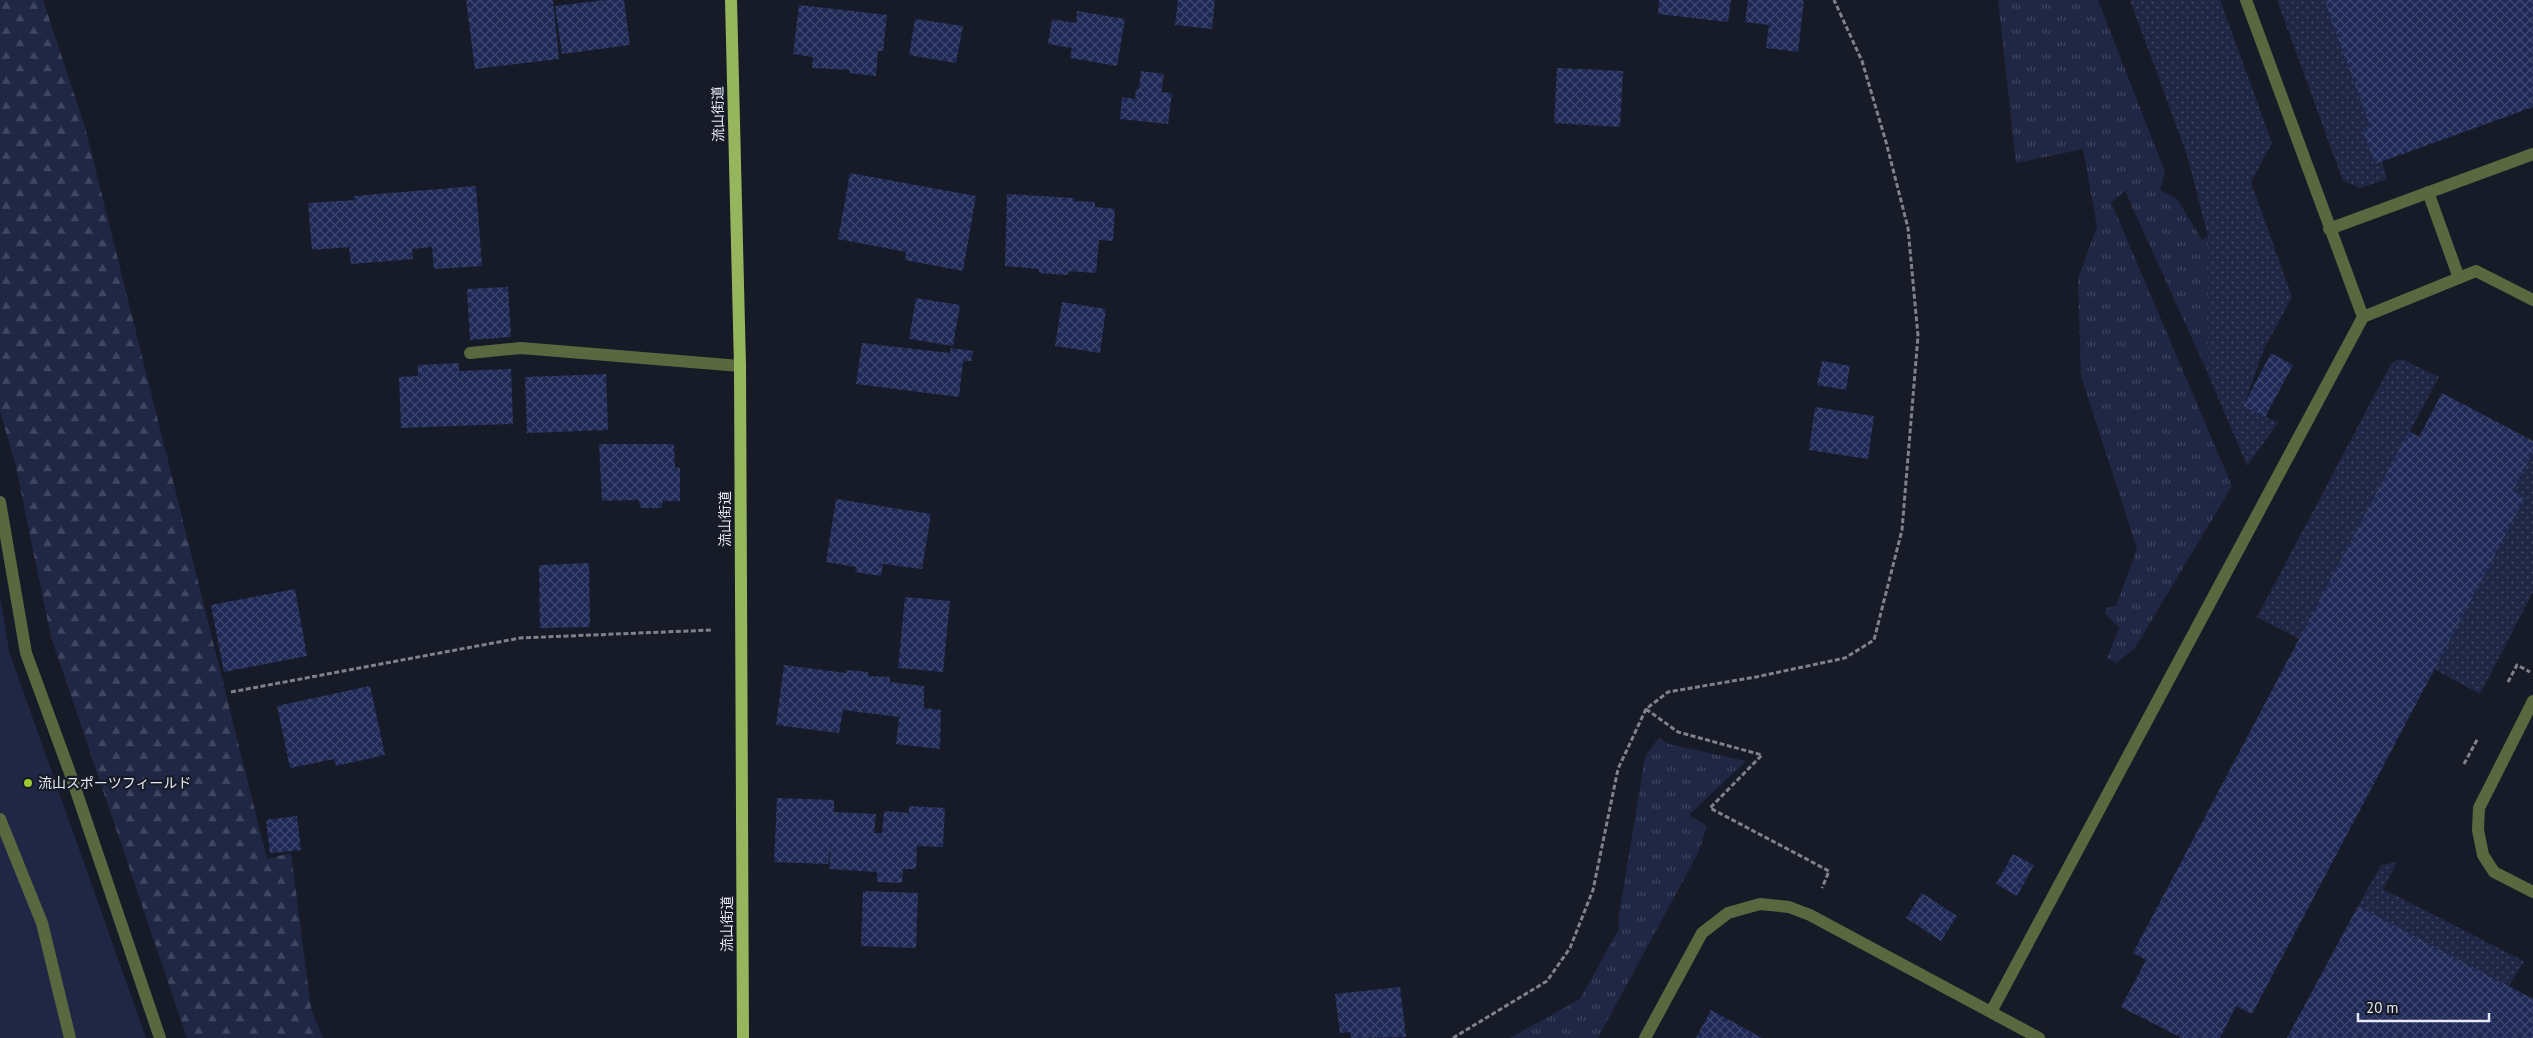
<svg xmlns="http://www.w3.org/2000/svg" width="2533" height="1038" font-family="'PT Sans','Noto Sans JP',sans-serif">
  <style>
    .grass { fill: url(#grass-tufts) }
    .forest { fill: url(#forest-firs) }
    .garden { fill: url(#garden-dots) }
    .pitch { fill: #1f2745 }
    .building { fill: url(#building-cross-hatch) }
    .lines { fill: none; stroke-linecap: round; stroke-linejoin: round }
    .path { stroke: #7f828d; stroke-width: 3; stroke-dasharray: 5 2.5; stroke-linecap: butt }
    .service { stroke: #59683f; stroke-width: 12 }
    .minor { stroke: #59683f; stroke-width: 12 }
    .primary { stroke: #96b65e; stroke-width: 12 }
    .poi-dot { fill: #9ccb32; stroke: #171b28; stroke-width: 2 }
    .labels { text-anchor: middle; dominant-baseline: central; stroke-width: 4.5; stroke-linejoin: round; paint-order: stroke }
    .street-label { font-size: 14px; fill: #e6e9f2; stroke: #171b28 }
    .poi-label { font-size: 14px; fill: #e6e9f2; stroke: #171b28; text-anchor: start }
  </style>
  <defs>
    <pattern id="grass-tufts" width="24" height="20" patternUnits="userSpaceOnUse" patternTransform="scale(1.25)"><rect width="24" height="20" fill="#1f2745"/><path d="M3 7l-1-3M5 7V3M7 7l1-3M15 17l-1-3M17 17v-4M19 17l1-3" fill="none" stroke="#404660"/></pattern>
    <pattern id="forest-firs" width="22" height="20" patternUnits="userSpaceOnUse" patternTransform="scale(1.25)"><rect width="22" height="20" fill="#1f2745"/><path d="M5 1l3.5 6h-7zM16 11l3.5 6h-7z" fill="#404660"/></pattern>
    <pattern id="garden-dots" width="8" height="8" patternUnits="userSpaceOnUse" patternTransform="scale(1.25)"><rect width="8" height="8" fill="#1f2745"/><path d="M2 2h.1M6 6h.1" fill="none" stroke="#404660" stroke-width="1.8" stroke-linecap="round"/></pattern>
    <pattern id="building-cross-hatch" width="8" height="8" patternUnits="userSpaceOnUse" patternTransform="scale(1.25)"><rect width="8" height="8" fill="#1e2956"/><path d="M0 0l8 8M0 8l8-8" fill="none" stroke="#3f486f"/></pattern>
  </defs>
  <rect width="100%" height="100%" fill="#171b28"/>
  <path class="grass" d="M1998,0H2098L2165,172L2160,190L2177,199L2202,240L2208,236V374L2125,191L2111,202L2232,486L2135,648L2116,663L2107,658L2119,628L2105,613L2106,608L2116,606L2137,549L2081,376L2078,279L2097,226L2083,149L2016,163Z
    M1659,737L1668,744L1746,761L1689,815L1707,826L1699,851L1598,1038H1510L1580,999L1619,929L1618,921L1645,757Z"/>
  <path class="forest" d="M0,0H43L85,127L267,859L291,853L311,1009L323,1038H187L51,637L16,467L0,411Z"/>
  <path class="garden" d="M2130,0H2220L2272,143L2251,182L2292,297L2264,349L2244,405L2278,423L2247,466L2208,374V236L2187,155Z
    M2277,0H2324L2370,126L2362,129L2375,164L2382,162L2387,179L2360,188L2343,181Z
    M2397,360H2404L2439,377L2299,639L2257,617L2391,364Z
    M2533,452V592L2480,694L2434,669L2525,498L2513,491Z
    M2397,862L2383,889L2524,961L2509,986L2358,906L2381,865Z"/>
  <path class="pitch" d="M0,595L9,651L146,1038H0Z"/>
  <path class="building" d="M466,0H553L559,59L475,69Z
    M605,0H624L630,45L562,54L555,6Z
    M1178,0H1215L1212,29L1175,25Z
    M1659,0H1731L1728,22L1658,14Z
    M1748,0H1804L1798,52L1766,48L1769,25L1745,22Z
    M2324,0H2533V107L2375,164L2362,129L2370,126Z
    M799,5L887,15L883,51H878L876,76L849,73L850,70L812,68L813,57L793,54Z
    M1077,11L1125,19L1117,66L1070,58L1072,48L1048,44L1052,19L1076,23Z
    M915,19L963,26L956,63L909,55Z
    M1557,68L1623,71L1620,127L1554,123Z
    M1141,71L1164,74L1161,92L1172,93L1168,124L1120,119L1122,97L1135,99L1136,89H1139Z
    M850,173L976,196L963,271L905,260L906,252L838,239Z
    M476,186L482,266L434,269L432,247L412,249L413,259L351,264L349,247L312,250L308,203L354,200V196Z
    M1007,194L1074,198V201L1095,202V207L1115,209L1113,241L1099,240L1096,273L1069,271L1067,275L1039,273V269L1005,266Z
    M508,287L511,337L470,340L467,289Z
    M916,298L960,305L953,346L909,339Z
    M1062,302L1106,309L1100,353L1055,346Z
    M862,343L950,353L951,348L973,351L971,361H963L959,397L856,384Z
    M2271,353L2293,365L2265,417L2243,406Z
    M1822,361L1850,366L1846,390L1817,385Z
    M459,363V371L511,369L513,424L401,428L399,377L418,376V365Z
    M606,374L608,430L527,433L525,377Z
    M2442,393L2533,441V452L2513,491L2525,498L2252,1014L2236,1006L2220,1038H2182L2121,1007L2146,960L2133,953L2409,431L2419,437Z
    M1815,407L1874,416L1868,459L1809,450Z
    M599,444H674L675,467L680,468V501H663L661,508H640L639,500L602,501Z
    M836,499L931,514L922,569L883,564L881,576L855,572L856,567L826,562Z
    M589,563L590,627L540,628L539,565Z
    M295,589L307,656L224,672L211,605Z
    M905,597L950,601L943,672L898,668Z
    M784,665L846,673L847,670L868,672V676L890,677V682L924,686V708L941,710L940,749L896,744L899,717L843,710L839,733L776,725Z
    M370,686L385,755L336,766L334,759L290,768L277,706Z
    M777,798L834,800V812L876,814L874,833H882L884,811L909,813V806L945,808L943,847L917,846L916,869H903L902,883L877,882V872L829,869L831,844L828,864L774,862Z
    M297,816L301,850L270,853L266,820Z
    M2013,854L2034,865L2017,896L1996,884Z
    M863,891L918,893L916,948L861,946Z
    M1922,893L1957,916L1941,941L1906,918Z
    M2358,906L2533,999V1038H2287Z
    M1400,987L1406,1037L1351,1038L1350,1032L1340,1033L1335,994Z
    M1711,1010L1762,1038H1696Z"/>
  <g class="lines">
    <path class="path" d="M2508,682L2517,665L2530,672
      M231,692L520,638L712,630
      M1646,709L1678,732L1762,755L1710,808L1829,871L1822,888
      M2464,764L2478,738
      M1453,1038L1547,981L1570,948L1593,890L1618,769L1646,709L1668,692L1756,677L1845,658L1874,640L1902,530L1918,336L1908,228L1886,142L1862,61L1834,0"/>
    <path class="service" d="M2428,192L2459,278
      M2329,229L2533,154
      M2363,317L2476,271L2533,300
      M470,353L521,348L740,366
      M2533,701L2479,808L2478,830L2483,855L2494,872L2533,892
      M0,819L42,923L70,1038
      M1991,1012L2363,317L2246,0
      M1645,1038L1702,933L1728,913L1760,904L1789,907L1810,915L2039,1038"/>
    <path class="minor" d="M0,502L26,653L70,773L160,1038"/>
    <path class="primary" d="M731,0L740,366L743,1038"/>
  </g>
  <circle class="poi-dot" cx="28" cy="783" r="5"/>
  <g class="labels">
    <g class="street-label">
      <text transform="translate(718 114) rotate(-91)">流山街道</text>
      <text transform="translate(725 519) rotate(-90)">流山街道</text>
      <text transform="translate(727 924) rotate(-90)">流山街道</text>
    </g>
    <g class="poi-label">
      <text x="38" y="783">流山スポーツフィールド</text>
    </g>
  </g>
  <path d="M2358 1013v8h131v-8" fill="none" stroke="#e6e9f2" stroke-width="2.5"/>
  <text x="2366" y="1013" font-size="15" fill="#e6e9f2" stroke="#171b28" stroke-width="4" paint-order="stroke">20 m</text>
</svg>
